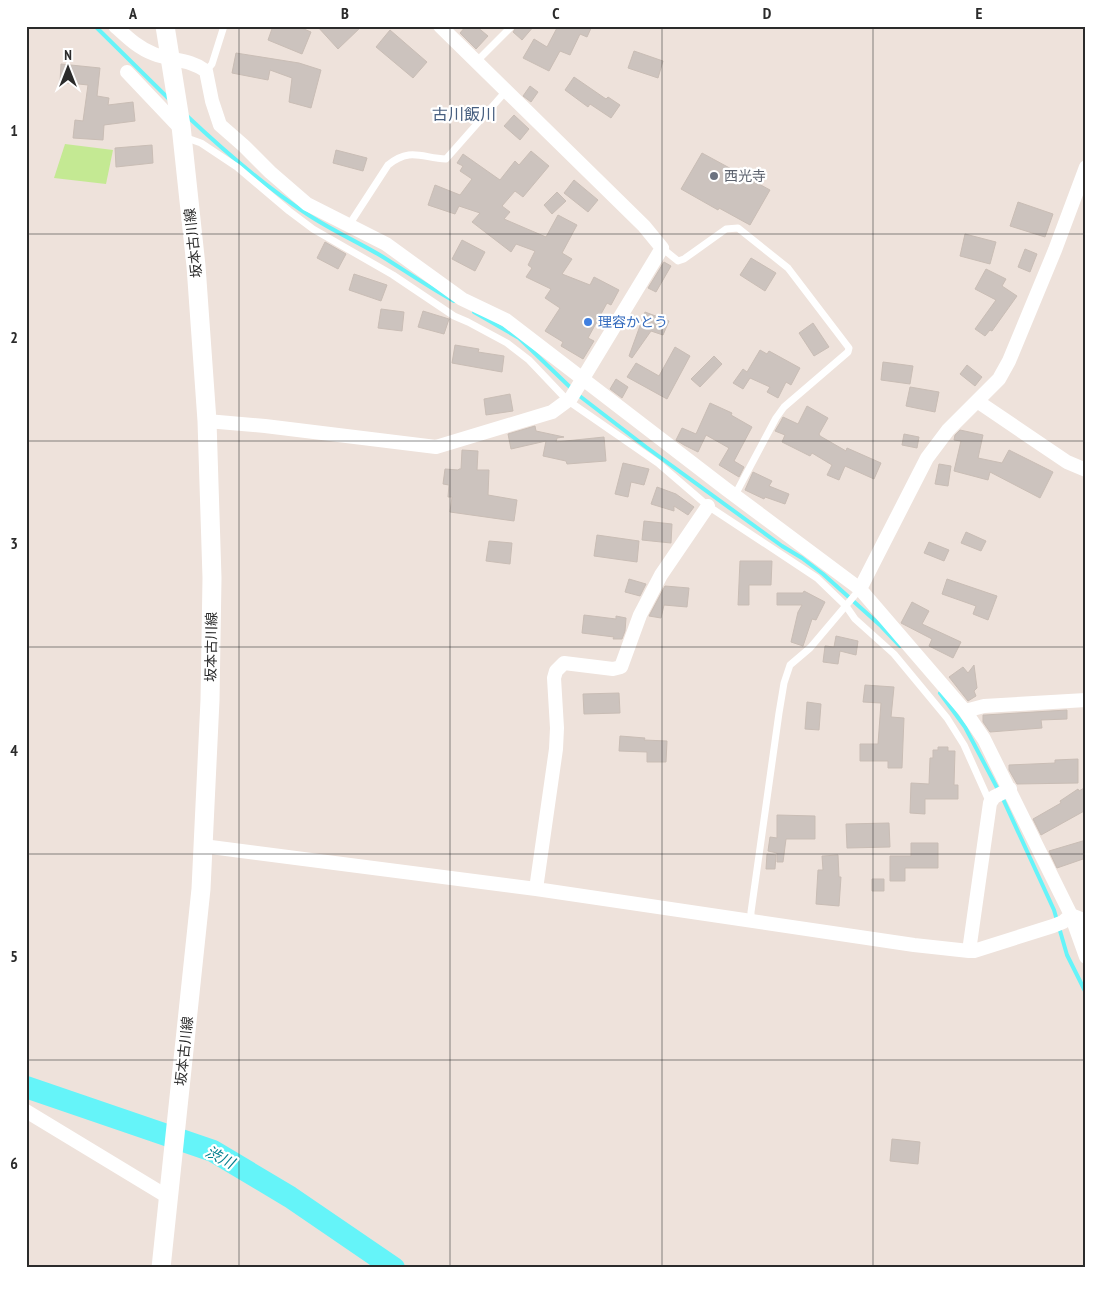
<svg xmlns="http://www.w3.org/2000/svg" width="1112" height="1294" font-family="'PT Sans Narrow','Noto Sans JP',sans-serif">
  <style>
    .green { fill: #c4e993 }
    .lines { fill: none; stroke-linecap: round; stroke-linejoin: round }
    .stream { stroke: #65f4f9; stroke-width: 4 }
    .river { stroke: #65f4f9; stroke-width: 22 }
    .building { fill: #ccc3be; stroke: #c9bdb5 }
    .lane { stroke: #fff; stroke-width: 7 }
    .street { stroke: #fff; stroke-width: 14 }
    .secondary { stroke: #fff; stroke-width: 19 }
    .grid { fill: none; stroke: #2b2b2b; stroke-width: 1; stroke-opacity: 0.55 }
    .worship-dot { fill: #6b7280; stroke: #fff; stroke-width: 2 }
    .shop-dot { fill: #3f7fe0; stroke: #fff; stroke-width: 2 }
    .labels { text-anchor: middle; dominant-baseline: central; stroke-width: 4.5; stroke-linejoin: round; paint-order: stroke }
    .worship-label { font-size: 14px; fill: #5b616d; stroke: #fff; text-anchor: start }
    .street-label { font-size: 14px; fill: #2b2b2b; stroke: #fff }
    .shop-label { font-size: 14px; fill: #366cbe; stroke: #fff; text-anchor: start }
    .water-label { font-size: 15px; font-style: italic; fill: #048090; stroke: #fff }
    .quarter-label { font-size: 16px; fill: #475e7f; stroke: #fff }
    .neatline { fill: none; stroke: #2b2b2b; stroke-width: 2 }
    .grid-label { font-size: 16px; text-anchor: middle; font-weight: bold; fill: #2b2b2b }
  </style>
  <rect width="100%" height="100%" fill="#eee2db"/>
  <path class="green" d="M65,144L113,150L106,184L54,178Z"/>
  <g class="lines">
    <path class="stream" d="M95,26L170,100
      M186,115C222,149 266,187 307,214C331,230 358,242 383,257C407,272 430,288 454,301
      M474,312L519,338L572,389
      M577,394L646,447L782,546L802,558L823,574L881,626L900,646
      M940,693L965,727L1003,799L1054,910L1067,955L1086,993"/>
    <path class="river" d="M26,1087L213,1151L290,1197L394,1268"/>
  </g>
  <path class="building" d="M273,26H297L311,32L302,54L268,40Z
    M317,26H362L338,49Z
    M466,26H476L488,36L476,49L460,33Z
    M517,26H534L522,40L513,32Z
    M558,26H592L587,37L580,34L570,55L560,51L549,71L523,58L534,39L547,47Z
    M390,30L427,62L413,78L376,47Z
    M634,51L663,61L658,78L628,68Z
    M236,53L299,63L321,70L311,108L289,102L292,78L270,70L268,80L232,73Z
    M61,64L100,68L97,96L109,98L108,105L133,102L135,121L104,125L103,140L73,138L75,120L83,121L88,85L60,82Z
    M574,77L606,99L608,97L620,105L611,118L590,104L588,107L565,90Z
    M530,86L538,92L531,102L523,96Z
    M514,115L529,129L520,140L504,126Z
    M152,145L153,163L116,167L115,148Z
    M336,150L367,158L363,171L333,163Z
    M531,151L549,166L523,197L515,191L502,206L510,212L504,219L546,237L558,215L577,225L562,253L572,259L562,274L590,285L594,277L619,290L611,305L607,303L588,338L594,341L583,359L561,346L563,342L545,331L560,308L545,298L551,289L526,277L532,268L528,265L535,251L516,244L511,252L472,222L480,213L459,206L455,214L428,205L435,185L460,195L472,179L460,171L463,166L457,163L463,154L500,180L515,161L519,165Z
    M702,153L770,190L750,225L719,208L718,210L681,189Z
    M574,180L598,200L588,212L564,193Z
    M557,192L566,201L552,214L544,205Z
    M1018,202L1053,214L1045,237L1010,226Z
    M965,234L996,242L990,264L960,256Z
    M462,240L485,252L475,271L452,259Z
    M325,242L346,254L338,269L317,258Z
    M1025,249L1037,254L1030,272L1018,267Z
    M751,258L776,273L765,291L740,275Z
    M664,262L671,266L656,292L648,288Z
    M986,269L1006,279L1002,286L1017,296L992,331L990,330L985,336L975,329L996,300L975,289Z
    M354,274L387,285L381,301L349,290Z
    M381,309L404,312L402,331L378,328Z
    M423,311L449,319L444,334L418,327Z
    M645,312L669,321L663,335L651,331L632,358L629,356Z
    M813,323L829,347L814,356L799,333Z
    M455,345L479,349L478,352L504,356L502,372L452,363Z
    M675,347L690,356L667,399L627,377L636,363L659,376Z
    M760,350L767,354L769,351L800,368L791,385L786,382L778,398L767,392L770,387L750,378L743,389L733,383L743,369L747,372Z
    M714,356L722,364L700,387L691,379Z
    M883,362L913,366L910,384L881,380Z
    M967,365L982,377L975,386L960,374Z
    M616,379L628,387L622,398L610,389Z
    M910,387L939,392L935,412L906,406Z
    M510,394L513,411L486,415L484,399Z
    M710,403L732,413L731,415L752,427L734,461L744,467L739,477L719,465L729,448L706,435L698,452L684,445L676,440L682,428L696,434Z
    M807,406L828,418L819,434L820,436L846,451L847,448L881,463L874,479L845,466L839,480L827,475L832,465L812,453L810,456L782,442L785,435L775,431L781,421L783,417L798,424Z
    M535,426L536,431L564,437L557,438L556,442L604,437L606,461L567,464L566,461L543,456L546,441L511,449L508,434Z
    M960,430L983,435L978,458L1002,463L1009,450L1053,472L1040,498L990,472L988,480L954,471L961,441L954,440L955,435Z
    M904,434L919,437L917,448L902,445Z
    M462,450L478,451L477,470H489L488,495L517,500L514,521L450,512L452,497H448L449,485L443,484L445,469L458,470L459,469H461Z
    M623,463L649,469L644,485L631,482L628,497L615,494Z
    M939,464L951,466L948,486L935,484Z
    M753,472L772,481L769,486L789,494L785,504L765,497L764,499L745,490Z
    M657,487L676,494L694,507L688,515L674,506V511L651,504Z
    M644,521L672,524L671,543L642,540Z
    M966,532L986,541L981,551L961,543Z
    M597,535L639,541L637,562L594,556Z
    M489,541L512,543L510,564L486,561Z
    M929,542L949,550L944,561L924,553Z
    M740,561H772L771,585H749V605H738Z
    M629,579L646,584L640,596L625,592Z
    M947,579L997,596L988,620L973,614L976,606L942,594Z
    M665,586L689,588L687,607L664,605L661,618L649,616Z
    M804,591L825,602L816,620L812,619L803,646L791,642L798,612L802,605H777V593H803Z
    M912,602L929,611L922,624L961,642L953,658L929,646L932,639L901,623Z
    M584,615L616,619V616L626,618L625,631L622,639H613L614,637L582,633Z
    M836,636L858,641L856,655L840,651L838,664L823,662L825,646L834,647Z
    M974,665L977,688L974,691L976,696L968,701L949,677L963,667L968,673Z
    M865,685L894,687L891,717L904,718L902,768H888V761H860V744H878L881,703L863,702Z
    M619,693L620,713L584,714L583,694Z
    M807,702L821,704L819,730L805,729Z
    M1067,710V719L1041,720L1042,728L990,732L983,722V715H985Z
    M620,736L645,738L644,740L667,741L666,762H647V752L619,751Z
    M938,747H948V751H955L954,785H958V799H925V814L910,813L911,783L929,784L930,758H933V750H938Z
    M1078,759V783L1017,784L1009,770V765L1055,763V760Z
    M1086,787V810L1041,835L1033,819L1061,803L1060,801L1078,789L1079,791Z
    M777,815L815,816V839H786L783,862H777V853L768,851L770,837L777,838Z
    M889,823L890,847L847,848L846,824Z
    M1086,840V858L1057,868L1049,851Z
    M911,843H938V868H905V881H890V856H911Z
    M767,854L776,855L775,869H766Z
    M838,855L839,877H841L839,906L816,904L818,870H823L822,856Z
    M872,879H884V891H872Z
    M892,1139L920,1142L918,1164L890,1161Z"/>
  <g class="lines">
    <path class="lane" d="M477,61L512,26
      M206,71L212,64L224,26
      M184,137L201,143L237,167L289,211L313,229L393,275L454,316L468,322L507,343L529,360L567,400L658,463L708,506L817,578L846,606L855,619L894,654L947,718L964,745L990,803
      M349,225L388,165C410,147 422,158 446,159L506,91
      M662,248L678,261L684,259L726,229L738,228L788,268L849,348L848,352L784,407L776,418L735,495
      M751,921V912L779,713L784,683L790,665L810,648L860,589"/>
    <path class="street" d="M115,26C127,37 138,48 154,54C172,61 190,59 206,71L212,101L220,125L244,146L270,172L307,204L386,244L462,299L506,320L726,489L860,589L965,711L984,739L1071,915L1086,921
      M127,72L181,129
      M977,401L1067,462L1086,470
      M207,421L265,426L436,447L552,412L571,398L662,248L644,226L440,26
      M860,589L927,458L948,430L999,379L1009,361L1055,250L1086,167
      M965,711L984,706L1086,700
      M203,846L536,889L914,945L969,951H974L1053,926L1063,922L1071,915L1086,957
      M536,889L556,749L557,728L554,678L556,671L564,663L613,669L621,667L640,615L661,575L708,506
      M969,951L990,803L994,797L1010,789
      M26,1111L168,1197"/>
    <path class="secondary" d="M161,1268L201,889L210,700L212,578L207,421L196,266L181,126L165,26"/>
  </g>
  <path class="grid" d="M239,26V1268M450,26V1268M662,26V1268M873,26V1268M26,234H1086M26,441H1086M26,647H1086M26,854H1086M26,1060H1086"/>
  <circle class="worship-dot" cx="714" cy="176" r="5"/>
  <circle class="shop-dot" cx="588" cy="322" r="5"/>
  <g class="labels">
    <g class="worship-label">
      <text x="724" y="176">西光寺</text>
    </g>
    <g class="street-label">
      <text transform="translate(193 243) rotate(-96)">坂本古川線</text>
      <text transform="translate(211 647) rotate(-89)">坂本古川線</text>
      <text transform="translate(184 1051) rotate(-84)">坂本古川線</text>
    </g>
    <g class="shop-label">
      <text x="598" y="322">理容かとう</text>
    </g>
    <g class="water-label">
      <text transform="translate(220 1157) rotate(27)">渋川</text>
    </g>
    <g class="quarter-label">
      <text x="464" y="114">古川飯川</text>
    </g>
  </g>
  <rect width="1112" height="1294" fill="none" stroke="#ffffff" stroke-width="55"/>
  <g transform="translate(68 68)" stroke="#ffffff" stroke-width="4" paint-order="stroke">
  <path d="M0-4L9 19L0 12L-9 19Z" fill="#2b2b2b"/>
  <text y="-8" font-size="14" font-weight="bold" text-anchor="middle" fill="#2b2b2b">N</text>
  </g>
  <rect x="28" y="28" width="1056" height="1238" class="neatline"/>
  <g class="grid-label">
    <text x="133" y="19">A</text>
    <text x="345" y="19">B</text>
    <text x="556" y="19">C</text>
    <text x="767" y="19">D</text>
    <text x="979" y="19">E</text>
    <text x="14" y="136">1</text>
    <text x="14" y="343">2</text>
    <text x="14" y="549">3</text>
    <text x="14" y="756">4</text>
    <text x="14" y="962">5</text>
    <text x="14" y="1169">6</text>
  </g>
</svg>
